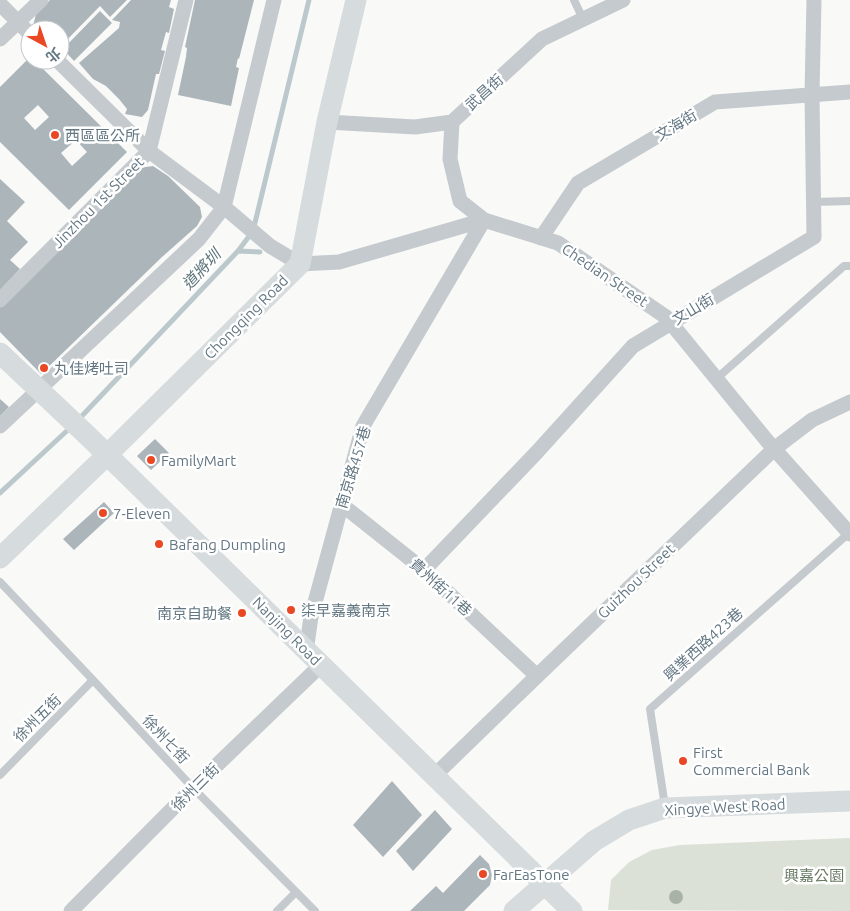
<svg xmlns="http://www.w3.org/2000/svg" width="850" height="911" font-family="Ubuntu,'Noto Sans TC',sans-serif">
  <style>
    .green { fill: #dbe1d7 }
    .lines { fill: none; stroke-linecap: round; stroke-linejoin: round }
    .stream { stroke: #bcc9cc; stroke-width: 5 }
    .building { fill: #abb5ba; fill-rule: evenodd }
    .lane { stroke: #c4cacd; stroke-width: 8 }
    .street { stroke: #c4cacd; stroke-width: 15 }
    .secondary { stroke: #d6dbde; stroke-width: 21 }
    .tree { fill: #a9b3a5 }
    .poi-dot { fill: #ea4825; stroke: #fff; stroke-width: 2 }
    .labels { text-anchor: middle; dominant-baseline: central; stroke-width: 5; stroke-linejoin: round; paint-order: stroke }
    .street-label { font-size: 15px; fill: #637783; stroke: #fff }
    .poi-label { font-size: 15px; fill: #637783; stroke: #fff; text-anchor: start }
    .park-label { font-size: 15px; fill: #687a62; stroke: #fff }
    .water-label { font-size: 16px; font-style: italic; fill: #5e767c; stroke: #fff }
  </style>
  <rect width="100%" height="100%" fill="#f9f9f7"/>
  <path class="green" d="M850,838V911L608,910L611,880L629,862L652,850L680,845Z"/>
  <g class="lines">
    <path class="stream" d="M238,251L260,252
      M79,419L238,251L253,231L309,0
      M0,493L71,427"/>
  </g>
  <path class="building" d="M50,0H127L110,17L100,6L60,47V30H37L33,26L36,14Z
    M131,0H171L169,7L174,9L169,33L166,32L161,50L165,51L159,74H156L148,110L142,117L125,114L127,109L119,99L106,86L93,79L79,63L119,28L120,22L112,20Z
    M195,0H254L239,59L238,58L236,67L239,68L231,106L178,95L186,57L187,48L185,47Z
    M100,11L112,23L74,61L63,49Z
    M30,57V60H34L127,152L69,210L0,142V87ZM38,105L49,117L35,130L24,118ZM76,140L87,152L72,166L61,153Z
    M153,166L168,176L200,207L202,217L197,226L162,257L41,374L0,332V307L139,168Z
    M0,179L25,202L7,221L28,242L10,260L20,269L0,290Z
    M0,399L9,407L0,416Z
    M155,439L169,453L151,470L137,456Z
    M104,502L114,513L74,550L63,539Z
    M392,781L422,815L383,857L353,825Z
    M435,810L452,829L413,871L396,851Z
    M480,855L489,864L492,875L490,885L464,911H410L436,886L443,893Z"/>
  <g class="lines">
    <path class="lane" d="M574,0L583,19
      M814,202L850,201
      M716,379L844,266H850
      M0,582L93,680L193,788L315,911
      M0,775L93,680
      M665,806L650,709L849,533
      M277,911L296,892"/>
    <path class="street" d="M0,4L30,34
      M0,39L41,0
      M57,60L149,151L224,207L270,246L300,264L339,262L484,220L558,243L666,317L768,442L850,534
      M327,122L415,127L452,122L542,39L623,0
      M541,238L578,183L715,102L850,92
      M0,300L149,151L186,0
      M0,426L199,239L224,207L274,0
      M341,504L424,570L537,676
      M424,570L537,452L633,346L814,237L812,94L814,0
      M306,651L311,617L363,426L484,220L460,201L450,159L452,122
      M434,776L537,676L774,449L812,420L850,402
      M71,911L193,788L321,665"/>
    <path class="secondary" d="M0,353L89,437L572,911
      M0,558L107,455L300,264L327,122L356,0
      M514,911L594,841L629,820L665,808L850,801"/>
  </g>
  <circle class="tree" cx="676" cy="897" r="7"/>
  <g class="poi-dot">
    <circle cx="55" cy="135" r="5"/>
    <circle cx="44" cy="368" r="5"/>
    <circle cx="151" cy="460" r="5"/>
    <circle cx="103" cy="513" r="5"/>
    <circle cx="159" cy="544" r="5"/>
    <circle cx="291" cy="610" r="5"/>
    <circle cx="242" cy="613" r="5"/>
    <circle cx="683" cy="761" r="5"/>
    <circle cx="483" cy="874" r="5"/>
  </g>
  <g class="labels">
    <g class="street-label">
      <text transform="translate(484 92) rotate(-42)">武昌街</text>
      <text transform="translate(676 125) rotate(-31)">文海街</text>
      <text transform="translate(98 202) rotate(-45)">Jinzhou 1st Street</text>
      <text transform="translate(605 275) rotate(34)">Chedian Street</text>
      <text transform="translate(693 309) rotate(-31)">文山街</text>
      <text transform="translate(246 317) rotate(-45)">Chongqing Road</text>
      <text transform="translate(353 467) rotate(-73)">南京路457巷</text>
      <text transform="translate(636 581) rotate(-44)">Guizhou Street</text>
      <text transform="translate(441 587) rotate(42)">貴州街11巷</text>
      <text transform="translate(287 631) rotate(45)">Nanjing Road</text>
      <text transform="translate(703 644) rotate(-42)">興業西路423巷</text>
      <text transform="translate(37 718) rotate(-45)">徐州五街</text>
      <text transform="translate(166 739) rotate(47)">徐州七街</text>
      <text transform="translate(195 787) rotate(-45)">徐州三街</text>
      <text transform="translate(725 807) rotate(-3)">Xingye West Road</text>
    </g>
    <g class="poi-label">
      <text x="65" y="135">西區區公所</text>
      <text x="54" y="368">丸佳烤吐司</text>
      <text x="161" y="460">FamilyMart</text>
      <text x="113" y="513">7-Eleven</text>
      <text x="169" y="544">Bafang Dumpling</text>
      <text x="301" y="610">柒早嘉義南京</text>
      <text x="232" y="613" text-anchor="end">南京自助餐</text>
      <text x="693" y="752">First<tspan x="693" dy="17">Commercial Bank</tspan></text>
      <text x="493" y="874">FarEasTone</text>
    </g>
    <g class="park-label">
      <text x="814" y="875">興嘉公園</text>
    </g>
    <g class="water-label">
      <text transform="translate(201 269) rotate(-47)">道將圳</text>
    </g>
  </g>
  <g transform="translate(45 45) rotate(140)"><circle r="24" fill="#ffffff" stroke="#c1c9cd"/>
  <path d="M0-4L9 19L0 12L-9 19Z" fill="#ea4825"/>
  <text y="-8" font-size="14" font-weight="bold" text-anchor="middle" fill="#637783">北</text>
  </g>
</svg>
